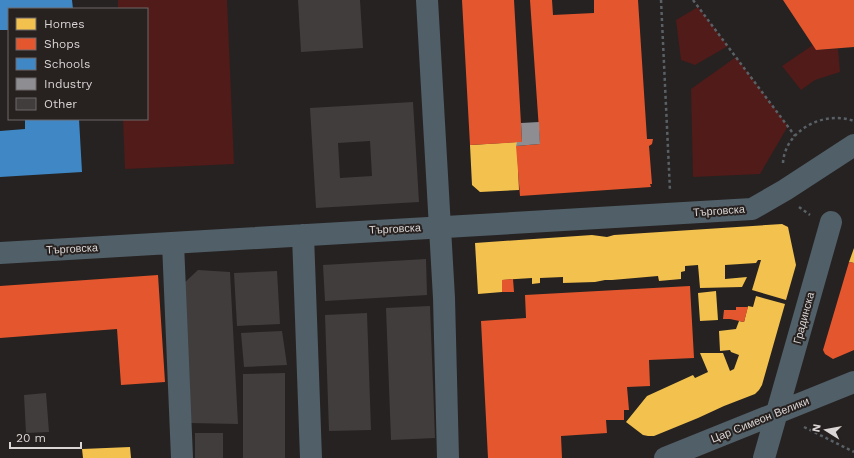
<svg xmlns="http://www.w3.org/2000/svg" width="854" height="458" font-family="'Work Sans',sans-serif">
  <style>
    .green { fill: #501b18 }
    .homes { fill: #f2c14e }
    .shops { fill: #e4572e }
    .schools { fill: #3f88c5 }
    .industry { fill: #8d8d92 }
    .building { fill: #403d3c; fill-rule: evenodd }
    .lines { fill: none; stroke-linecap: round; stroke-linejoin: round }
    .path { stroke: #596167; stroke-width: 2.5; stroke-dasharray: 3 3; stroke-linecap: butt }
    .minor { stroke: #515f68; stroke-width: 22 }
    .labels { text-anchor: middle; dominant-baseline: central; stroke-width: 4; stroke-linejoin: round; paint-order: stroke }
    .street-label { font-size: 11px; fill: #dad6d6; stroke: #272120 }
  </style>
  <rect width="100%" height="100%" fill="#262221"/>
  <path class="green" d="M118,0H227L234,164L125,169L123,119H147V9H118Z
    M698,7L728,46L695,65L681,60L676,20Z
    M813,45L816,50L838,49L840,72L815,80L801,90L782,66Z
    M736,57L788,126L760,174L693,177L691,89Z"/>
  <path class="homes" d="M517,142L519,190L480,192L472,185L470,145Z
    M782,224L788,227L796,265L786,300L752,290L761,260H758L756,263L725,265V279L747,277L742,287L700,288L698,265L685,266V271L681,272V279L659,281L658,276L612,280H605L595,282L563,283V277L540,278V283L532,284V278L502,280V292L478,294L475,243L592,235L607,237L614,235Z
    M854,248V263L849,262Z
    M716,291L718,320L700,321L698,293Z
    M756,296L785,304L762,385L759,390L755,394L724,406L698,418L654,436H648L643,435L626,422L647,396L693,375L695,378L708,372L700,353H723L730,371L734,369L739,355L731,352L730,350L720,351L719,331L736,329L739,321L744,322L748,306L753,307Z
    M130,447L131,458H83L82,449Z"/>
  <path class="shops" d="M462,0H514L522,142L470,145Z
    M530,0H552L553,15L594,13V0H638L647,139H653L652,144L649,146L652,184H650L651,187L520,196L516,146L540,144Z
    M783,0H854V47L816,50Z
    M849,262L854,263V350L833,359L825,354L823,350Z
    M158,275L165,382L121,385L117,329L0,338V286Z
    M513,279L514,292H502V280Z
    M690,286L694,358L649,360L650,386L627,387L629,410H624V420H606L607,433L561,436L562,458H488L481,321L526,318L525,295Z
    M736,307H748L744,322L730,319H723L724,310H736Z"/>
  <path class="schools" d="M0,0H72L73,9H9V30H0Z
    M25,119H79L82,172L0,177V131L25,129Z"/>
  <path class="industry" d="M539,122L540,144L516,146L517,142H522L521,123Z"/>
  <path class="building" d="M298,0H360L363,48L301,52Z
    M413,102L419,202L316,208L310,108ZM370,141L372,176L340,178L338,143Z
    M426,259L427,295L325,301L323,265Z
    M198,270L230,272L238,424L189,423L182,285Z
    M277,271L280,324L237,326L234,273Z
    M430,306L435,438L391,440L386,308Z
    M367,313L371,430L329,431L325,315Z
    M282,331L287,365L244,367L241,333Z
    M285,373V458H243V374Z
    M46,393L49,432L26,433L24,395Z
    M195,433H223V458H195Z"/>
  <g class="lines">
    <path class="path" d="M661,0L670,191
      M693,0L795,136
      M783,163C785,130 824,110 854,121
      M799,207L810,215
      M804,427L854,452"/>
    <path class="minor" d="M427,0L444,298L448,458
      M303,235L311,458
      M173,243L182,458
      M0,253L752,209L785,190L854,145
      M665,458L854,382
      M764,458L831,222"/>
  </g>
  <g class="labels">
    <g class="street-label">
      <text transform="translate(719 211) rotate(-4)">Търговска</text>
      <text transform="translate(395 229) rotate(-3)">Търговска</text>
      <text transform="translate(72 249) rotate(-3)">Търговска</text>
      <text transform="translate(804 318) rotate(-75)">Градинска</text>
      <text transform="translate(760 420) rotate(-22)">Цар Симеон Велики</text>
    </g>
  </g>
  <rect x="8" y="8" width="140" height="112" fill="#272120" stroke="#6f6969"/>
  <rect x="16" y="18" width="20" height="12" fill="#f2c14e" stroke="#6f6969"/>
  <text x="44" y="28" font-size="12" fill="#dad6d6">Homes</text>
  <rect x="16" y="38" width="20" height="12" fill="#e4572e" stroke="#6f6969"/>
  <text x="44" y="48" font-size="12" fill="#dad6d6">Shops</text>
  <rect x="16" y="58" width="20" height="12" fill="#3f88c5" stroke="#6f6969"/>
  <text x="44" y="68" font-size="12" fill="#dad6d6">Schools</text>
  <rect x="16" y="78" width="20" height="12" fill="#8d8d92" stroke="#6f6969"/>
  <text x="44" y="88" font-size="12" fill="#dad6d6">Industry</text>
  <rect x="16" y="98" width="20" height="12" fill="#403d3c" stroke="#6f6969"/>
  <text x="44" y="108" font-size="12" fill="#dad6d6">Other</text>
  <g transform="translate(826 430) rotate(281)" stroke="#272120" stroke-width="3" paint-order="stroke">
  <path d="M0-3L7 15L0 10L-7 15Z" fill="#dad6d6"/>
  <text y="-6" font-size="11" font-weight="bold" text-anchor="middle" fill="#dad6d6">N</text>
  </g>
  <path d="M10 442v6h71v-6" fill="none" stroke="#dad6d6" stroke-width="2"/>
  <text x="16" y="442" font-size="12" fill="#dad6d6" stroke="#272120" stroke-width="3" paint-order="stroke">20 m</text>
</svg>
